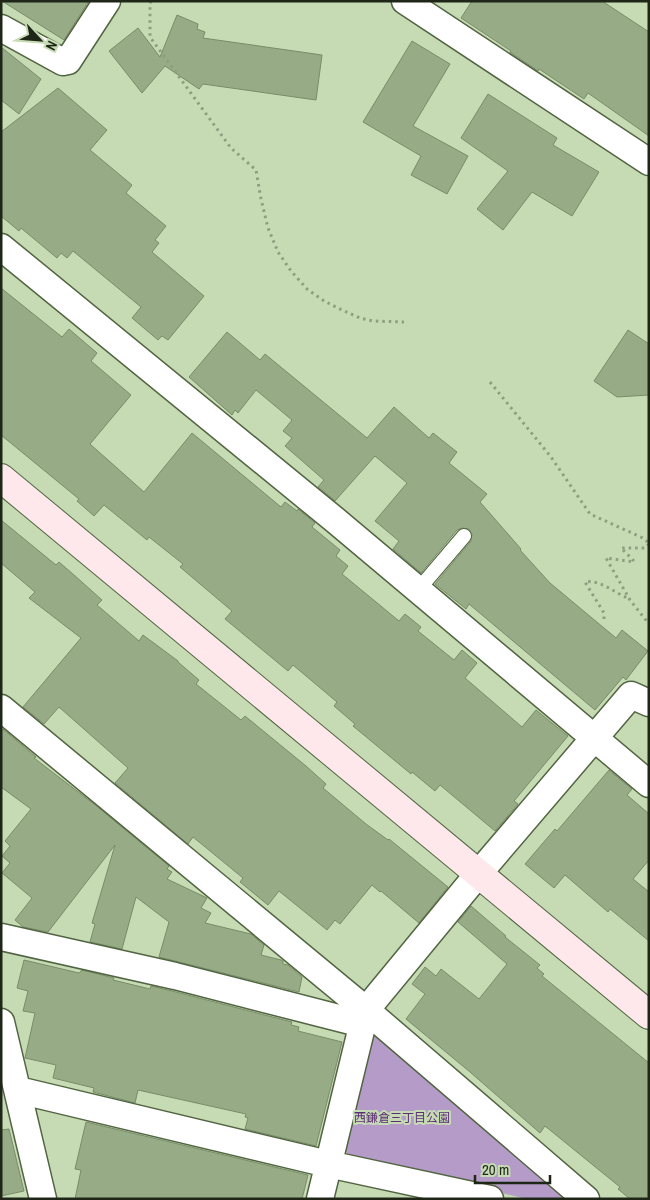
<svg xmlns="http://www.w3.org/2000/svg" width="650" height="1200" font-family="'Archivo Narrow','Noto Sans JP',sans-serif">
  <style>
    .green { fill: #b59bc7 }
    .building { fill: #97ab86; stroke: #788c68 }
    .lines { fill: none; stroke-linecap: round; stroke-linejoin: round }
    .lane-casing { stroke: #526542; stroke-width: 16 }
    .street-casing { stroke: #526542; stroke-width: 29 }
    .secondary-casing { stroke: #526542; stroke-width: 30 }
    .path { stroke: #8e9e80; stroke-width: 3; stroke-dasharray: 2.5 4; stroke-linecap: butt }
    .lane { stroke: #fff; stroke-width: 14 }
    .street { stroke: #fff; stroke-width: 26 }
    .secondary { stroke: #ffe8eb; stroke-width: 28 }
    .labels { text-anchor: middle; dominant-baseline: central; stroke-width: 4; stroke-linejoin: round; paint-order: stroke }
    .park-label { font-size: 12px; fill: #5c2e78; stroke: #c6dbb4 }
  </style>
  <rect width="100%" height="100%" fill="#c6dbb4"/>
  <path class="green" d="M377,1031L573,1199H527L350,1158L343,1147L369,1037Z"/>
  <path class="building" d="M2,1H89L64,40Z
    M472,1H602L649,32V136L588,93L584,99L539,69L538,71L510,52L511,51L461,18Z
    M177,15L198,24L197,29L205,32L203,38L322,55L316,100L203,84L199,89L165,66L142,93L109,51L138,28L160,57Z
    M412,41L450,64L413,126L468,156L447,194L411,175L421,156L363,122Z
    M1,47L41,79L19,114L1,100Z
    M58,88L107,130L90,150L132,185L126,193L166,226L155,240L159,243L152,252L204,296L168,340L162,336L158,340L132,318L141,307L73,251L67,258L61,253L57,258L21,228L19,231L1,216V132Z
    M488,94L557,138L553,145L599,172L572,216L532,192L503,230L477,209L508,171L461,138Z
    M1,288L62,337L69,329L97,353L91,361L131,395L90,444L144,492L192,433L281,507L285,502L297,511L298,509L315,523L312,527L340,550L336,556L348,566L342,574L399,621L405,614L421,627L418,631L454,660L462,650L477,663L465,678L522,727L536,710L568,736L514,801L518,804L495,831L440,785L435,791L412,772L411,774L353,726L355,724L334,706L337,702L293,665L288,671L225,619L232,611L180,567L183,564L149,537L147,540L104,505L94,516L77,501L79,499L1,435Z
    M628,330L649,344V395L617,397L594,381Z
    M227,332L260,360L265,354L367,438L394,407L429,438L433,433L457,452L449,463L487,494L480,502L521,549L520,550L550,583L616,638L622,630L648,651L626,680L623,677L595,710L469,604L466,609L435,584L471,541L472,534L469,529L462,528L457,530L421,573L393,549L399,541L375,521L407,483L375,456L335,501L318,487L324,480L285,446L292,438L283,431L292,420L256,390L238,413L235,410L232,415L189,377Z
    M1,520L56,565L59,562L74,575L102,600L97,605L139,641L143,635L178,661V662L199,680L196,684L241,720L245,716L306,766L326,784L323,788L366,824L388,840L389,839L448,887L419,923L381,891L380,892L372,885L340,924L335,920L327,930L279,891L268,905L240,882L243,878L193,837L188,844L115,783L128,768L59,707L44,724L23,707L81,638L29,598L35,592L1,563Z
    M3,729L36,757L34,758L94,804L169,866L167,869L172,872L167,879L207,898L201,908L211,913L205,923L251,934L264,945L261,955L281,960L283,961V964L288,965L302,977L299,992L159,957L169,922L136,897L122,949L90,942L95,924L92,923L115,845L48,932L23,927L15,920L32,898L2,873L10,863L2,856L10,846L5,841L31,809L1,787V732Z
    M609,770L632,789L627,795L649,814V860L633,879L649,892V941L610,909L608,912L565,875L554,888L525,864L555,829L557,831Z
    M471,906L506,936L505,937L540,965L537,968L544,974L542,976L649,1063V1199H630L618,1189L620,1187L545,1126L540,1133L470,1072L406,1019L425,994L412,984L425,967L436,976L441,969L479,999L507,964L458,922Z
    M24,960L79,973L82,970L114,978L113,980L150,989L151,986L172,991L292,1022L291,1025L299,1027L298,1031L342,1042L316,1146L245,1129L248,1118L245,1117L246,1114L138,1090L135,1103L93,1092L94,1088L53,1078L56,1065L25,1058L35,1013L23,1011L28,991L17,988Z
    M86,1122L308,1175L302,1199H75L81,1170L75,1169Z
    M9,1129L24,1191L1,1196V1130Z"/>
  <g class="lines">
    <g class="lane-casing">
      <path id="lane" d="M418,590L464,536"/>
    </g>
    <g class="street-casing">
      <path id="street" d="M405,1L649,162
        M1,28L63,62L68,61L107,1
        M1,247L335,520L649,784
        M1,708L366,1010L586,1199
        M1,937L175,976L362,1024
        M1,1022L43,1199
        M18,1090L328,1164L490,1199
        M320,1199L366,1010L479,873L631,695L649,703"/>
    </g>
    <g class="secondary-casing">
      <path id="secondary" d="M1,478L649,1015"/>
    </g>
    <path class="path" d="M151,1L150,4V37L231,148L256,170L261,199L268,228L278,252L291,271L307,289L324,301L342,310L360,318L373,321L404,322
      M490,382L551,457L590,514L643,538L649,543
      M649,544L645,548H621L634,561V562L606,558L630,600L649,624
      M604,619V613L585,582C600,579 616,594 630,599"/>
    <use href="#lane" class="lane"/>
    <use href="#street" class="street"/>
    <use href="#secondary" class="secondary"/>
  </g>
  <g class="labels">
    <g class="park-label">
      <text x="402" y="1118">西鎌倉三丁目公園</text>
    </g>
  </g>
  <rect width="650" height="1200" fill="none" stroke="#1e2618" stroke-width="5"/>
  <g transform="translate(40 40) rotate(116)" stroke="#c6dbb4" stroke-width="4" paint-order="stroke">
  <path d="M0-4L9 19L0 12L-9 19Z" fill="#1e2618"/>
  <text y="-8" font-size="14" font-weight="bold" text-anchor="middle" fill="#1e2618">N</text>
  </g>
  <path d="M475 1175v8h75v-8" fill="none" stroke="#1e2618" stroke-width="2.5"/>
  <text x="482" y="1175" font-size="15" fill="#1e2618" stroke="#c6dbb4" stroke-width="4" paint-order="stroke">20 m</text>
</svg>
